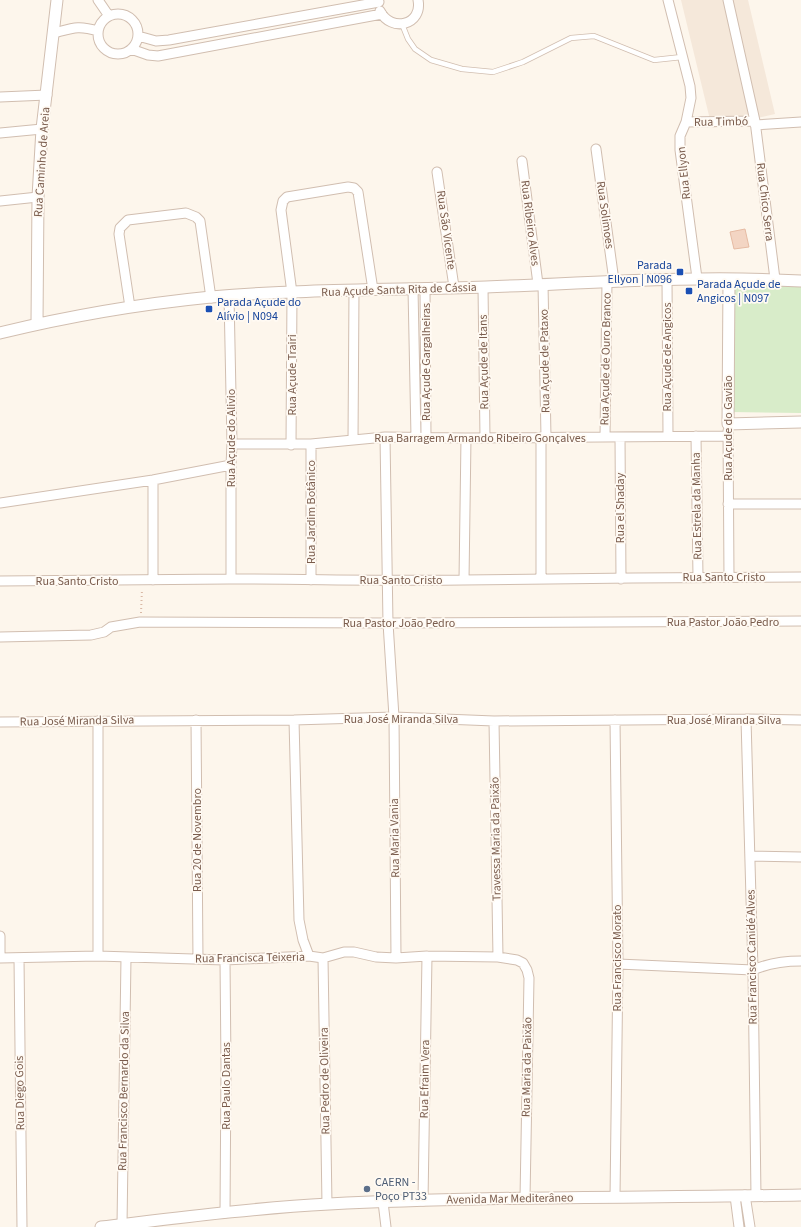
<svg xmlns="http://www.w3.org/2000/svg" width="801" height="1227" font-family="'Source Sans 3',sans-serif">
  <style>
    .residential { fill: #f5e8da }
    .green { fill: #d8ecc9 }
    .building { fill: #f3d5c3; stroke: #e6bba3 }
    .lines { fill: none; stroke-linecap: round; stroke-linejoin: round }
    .service-casing { stroke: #d1beb0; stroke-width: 6 }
    .minor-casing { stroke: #d1beb0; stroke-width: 11 }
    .tertiary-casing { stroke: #d1beb0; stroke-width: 13 }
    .path { stroke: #d9b8a5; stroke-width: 2; stroke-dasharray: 1 3; stroke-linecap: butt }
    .service { stroke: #fff; stroke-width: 4.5 }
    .minor { stroke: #fff; stroke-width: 9 }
    .tertiary { stroke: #fff; stroke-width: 11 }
    .transit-dot { fill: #1a4fb4; stroke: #fffaf3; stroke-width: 1.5 }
    .service-dot { fill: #5c6f8a; stroke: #fffaf3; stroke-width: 1.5 }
    .labels { text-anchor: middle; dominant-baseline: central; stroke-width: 3.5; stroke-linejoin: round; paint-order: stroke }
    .street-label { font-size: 12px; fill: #7a5c4d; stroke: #fffaf3 }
    .transit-label { font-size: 12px; fill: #164399; stroke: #fffaf3; text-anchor: start }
    .service-label { font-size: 12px; fill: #4e5e75; stroke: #fffaf3; text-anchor: start }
  </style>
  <rect width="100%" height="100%" fill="#fdf6ec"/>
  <path class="residential" d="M681,0H748L775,114L712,128Z"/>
  <path class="green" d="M730,284H801V413L731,412Z"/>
  <path class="building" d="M745,229L749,247L734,249L730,232Z"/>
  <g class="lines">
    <g class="service-casing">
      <path id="service" d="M402,24L408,39L415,49L431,60L462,69L493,72L523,62L571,38L594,36L654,60L682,57"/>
    </g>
    <g class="minor-casing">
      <path id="minor" d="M98,0L109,16
        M668,0L690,86L691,98L686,122L680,136V150L697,278
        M728,0L755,121L775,279
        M380,11C391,33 423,25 418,0
        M98 34a20 20 0 1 1 40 0a20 20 0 1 1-40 0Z
        M54,33C73,28 78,25 98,31
        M138,36L156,41L169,40L379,2
        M131,49L148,55L158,56L382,14
        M0,97L47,95
        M686,122L755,121
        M755,125L801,122
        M0,133L42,129
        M596,149L614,281
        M522,161L538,284
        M437,172L454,287
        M0,201L38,197
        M667,279L668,436
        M543,284L546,437
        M483,287L485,438
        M425,288L426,437
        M413,289L416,437
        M229,296L232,444L231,465V579
        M130,307L119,234L120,228L128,220L186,213L196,217L200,221L211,298
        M728,431L729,577
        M696,436L698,577
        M385,437L388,623L394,717L396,958
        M541,437V578
        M605,437L607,281
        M620,437L621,579
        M353,440L354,291
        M232,444H311L385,437L466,438L728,436
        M311,444V580
        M291,445L292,293L281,210L283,201L287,197L348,187L354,188L358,192L373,290
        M0,503L153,480L231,465
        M728,504H801
        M153,580V480
        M464,580L466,438
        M0,581C76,581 153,579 229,579C307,579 385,581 463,580C576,579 688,577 801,577
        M0,637L91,635L104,632L111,627L140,622L388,623L801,621
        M746,719L753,970L756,1196
        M196,720L198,959
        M294,720L299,920L303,940L309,956
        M615,720L618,964L615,1197
        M98,721V956
        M494,721L498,957
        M0,722L294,720L394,717L494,721L746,719L801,720
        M750,856L801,857
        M0,936V958
        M0,958L98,956L225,960L309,956L323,958L344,952H354L376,957L396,958L427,956L498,957L517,960L523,963L527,970L529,978L525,1198
        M19,958L22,1227
        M323,958L327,1204
        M618,964L753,970C769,963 784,961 801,961
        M745,1195L750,1227
        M735,1196L739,1227
        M423,1201L427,956
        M383,1202L386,1227
        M225,1213L226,1066L225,960
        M122,1225L126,958"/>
    </g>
    <g class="tertiary-casing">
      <path id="tertiary" d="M729,280L728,424L801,422
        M37,324L38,197L42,129L57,0
        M0,333C69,316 140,304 211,297C302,289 394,290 486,287C591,283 696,275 801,281
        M101,1227C177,1218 253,1208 329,1204C486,1196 644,1198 801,1195"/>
    </g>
    <path class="path" d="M141,613L142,589"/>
    <use href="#service" class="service"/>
    <use href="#minor" class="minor"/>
    <use href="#tertiary" class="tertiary"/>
  </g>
  <g class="transit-dot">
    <rect x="676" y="268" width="8" height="8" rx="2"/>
    <rect x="685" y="287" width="8" height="8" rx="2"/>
    <rect x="205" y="305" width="8" height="8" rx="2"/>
  </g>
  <circle class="service-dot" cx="367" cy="1189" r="4"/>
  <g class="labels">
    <g class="street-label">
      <text transform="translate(721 122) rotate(-1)">Rua Timbó</text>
      <text transform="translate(42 162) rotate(-86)">Rua Caminho de Areia</text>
      <text transform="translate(684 173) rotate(-96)">Rua Ellyon</text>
      <text transform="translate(765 202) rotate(83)">Rua Chico Serra</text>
      <text transform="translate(605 215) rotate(82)">Rua Solimoes</text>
      <text transform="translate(530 223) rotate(83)">Rua Ribeiro Alves</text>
      <text transform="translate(446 230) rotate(82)">Rua São Vicente</text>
      <text transform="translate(399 290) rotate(-2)">Rua Açude Santa Rita de Cássia</text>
      <text transform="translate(667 357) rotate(-90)">Rua Açude de Angicos</text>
      <text transform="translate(606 359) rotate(-89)">Rua Açude de Ouro Branco</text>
      <text transform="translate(545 361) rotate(-91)">Rua Açude de Pataxo</text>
      <text transform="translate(426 362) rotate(-90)">Rua Açude Gargalheiras</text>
      <text transform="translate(484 362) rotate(-91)">Rua Açude de Itans</text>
      <text transform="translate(292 375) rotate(-90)">Rua Açude Trairi</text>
      <text transform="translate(728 428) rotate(-90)">Rua Açude do Gavião</text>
      <text transform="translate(231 438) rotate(-90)">Rua Açude do Alivio</text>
      <text x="480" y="438">Rua Barragem Armando Ribeiro Gonçalves</text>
      <text transform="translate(697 506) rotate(-91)">Rua Estrela da Manha</text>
      <text transform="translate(620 508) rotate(-90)">Rua el Shaday</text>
      <text transform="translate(311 512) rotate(-90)">Rua Jardim Botânico</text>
      <text x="724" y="577">Rua Santo Cristo</text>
      <text x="401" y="580">Rua Santo Cristo</text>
      <text x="77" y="581">Rua Santo Cristo</text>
      <text x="723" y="622">Rua Pastor João Pedro</text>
      <text x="399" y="623">Rua Pastor João Pedro</text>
      <text x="401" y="719">Rua José Miranda Silva</text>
      <text x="724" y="720">Rua José Miranda Silva</text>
      <text transform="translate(77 721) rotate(-1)">Rua José Miranda Silva</text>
      <text transform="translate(395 838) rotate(-91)">Rua Maria Vania</text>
      <text transform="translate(496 839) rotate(-91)">Travessa Maria da Paixão</text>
      <text transform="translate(197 840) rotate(-90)">Rua 20 de Novembro</text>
      <text transform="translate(752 957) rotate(-91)">Rua Francisco Canidé Alves</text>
      <text transform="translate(250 958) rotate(-1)">Rua Francisca Teixeria</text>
      <text transform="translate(617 958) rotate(-90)">Rua Francisco Morato</text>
      <text transform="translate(527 1067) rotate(-89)">Rua Maria da Paixão</text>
      <text transform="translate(425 1079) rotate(-89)">Rua Efraim Vera</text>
      <text transform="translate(325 1081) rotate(-91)">Rua Pedro de Oliveira</text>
      <text transform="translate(226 1086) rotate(-90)">Rua Paulo Dantas</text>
      <text transform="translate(124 1091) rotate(-89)">Rua Francisco Bernardo da Silva</text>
      <text transform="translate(20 1093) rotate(-91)">Rua Diego Gois</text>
      <text transform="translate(510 1199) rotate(-1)">Avenida Mar Mediterâneo</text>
    </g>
    <g class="transit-label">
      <text x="672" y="265" text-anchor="end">Parada<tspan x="672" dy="14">Ellyon | N096</tspan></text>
      <text x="697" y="284">Parada Açude de<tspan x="697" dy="14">Angicos | N097</tspan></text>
      <text x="217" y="302">Parada Açude do<tspan x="217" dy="14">Alívio | N094</tspan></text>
    </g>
    <g class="service-label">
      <text x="375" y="1182">CAERN -<tspan x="375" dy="14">Poço PT33</tspan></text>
    </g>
  </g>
</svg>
